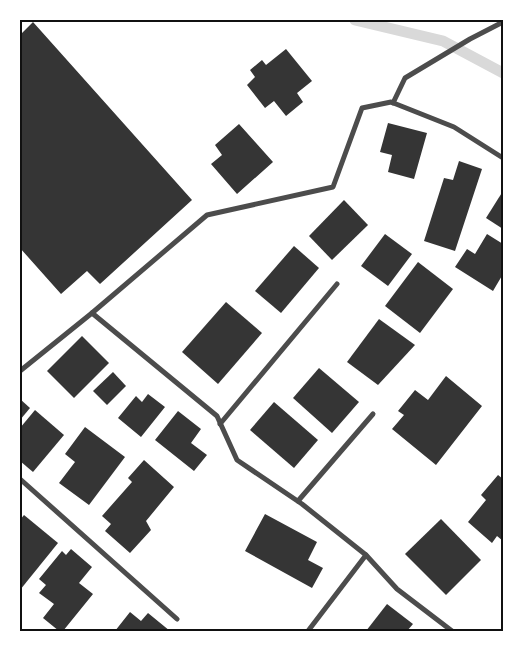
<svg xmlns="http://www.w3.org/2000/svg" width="523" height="651" viewBox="0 0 523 651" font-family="Barlow,sans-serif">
<rect width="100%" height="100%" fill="#fff"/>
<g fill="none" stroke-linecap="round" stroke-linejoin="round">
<polyline stroke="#d9d9d9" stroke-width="11" points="355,20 443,41 503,73"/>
</g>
<g fill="#353535">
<polygon points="33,22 192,200 100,284 87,271 61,294 20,248 20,35"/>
<polygon points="286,49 312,81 297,93 303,102 286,116 274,101 265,108 247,85 255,77 250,70 262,60 266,65"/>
<polygon points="388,123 427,133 414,179 388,172 392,155 380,152"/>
<polygon points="239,124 273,162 237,194 211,164 222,155 215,145"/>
<polygon points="459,161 482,169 455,251 424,241 444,178 453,180"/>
<polygon points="503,191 503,229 486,218"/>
<polygon points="344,200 368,225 332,260 309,236"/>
<polygon points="385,234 412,254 388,286 361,266"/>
<polygon points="487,234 503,244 503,274 493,291 455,267 467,249 475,254"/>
<polygon points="294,246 319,268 281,313 255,291"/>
<polygon points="418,262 453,289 420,333 385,306"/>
<polygon points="226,302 262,333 218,384 182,352"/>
<polygon points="379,319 415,345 378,385 347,362"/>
<polygon points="82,336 109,363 74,398 47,371"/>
<polygon points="319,368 359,402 332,433 293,398"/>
<polygon points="113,372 126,386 107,405 93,391"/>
<polygon points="446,376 482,406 436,465 392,429 404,415 398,411 415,390 428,400"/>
<polygon points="148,394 165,407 141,437 118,418 136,396 142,402"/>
<polygon points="20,399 30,408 20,420"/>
<polygon points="274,402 318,440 294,468 250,430"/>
<polygon points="35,410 64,435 33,472 20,461 20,428"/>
<polygon points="178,411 201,429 191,443 207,455 194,471 155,440"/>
<polygon points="85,427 125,457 89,505 59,483 75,462 65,454"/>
<polygon points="144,460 174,487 146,521 151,530 130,553 105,531 111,524 102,516 132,482 128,478"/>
<polygon points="498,475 503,479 503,541 497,536 492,543 468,522 486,500 481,495"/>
<polygon points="265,514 317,542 308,560 323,568 312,588 245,551"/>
<polygon points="24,515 58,543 20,590 20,520"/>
<polygon points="441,519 481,560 446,595 405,554"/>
<polygon points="71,549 92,567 79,583 93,594 63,631 59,631 43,618 54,604 39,593 46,585 39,579 62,551 66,555"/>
<polygon points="387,604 413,624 407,631 366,631"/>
<polygon points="130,612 141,621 148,613 170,631 115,631"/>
</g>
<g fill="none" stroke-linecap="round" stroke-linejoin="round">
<g stroke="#4c4c4c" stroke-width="5">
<polyline points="393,103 405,78 470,39 503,22"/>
<polyline points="92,313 217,416 237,460 302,504 366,555 397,589 452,631"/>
<polyline points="20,371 92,313 207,215 333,187 362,108 391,102 454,127 503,158"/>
<polyline points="220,424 337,284"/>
<polyline points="20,479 177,619"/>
<polyline points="298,501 373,414"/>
<polyline points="308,631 366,555"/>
</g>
</g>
<rect width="523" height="651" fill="none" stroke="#ffffff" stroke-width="42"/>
<rect x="21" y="21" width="481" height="609" fill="none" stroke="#111" stroke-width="2"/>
</svg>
